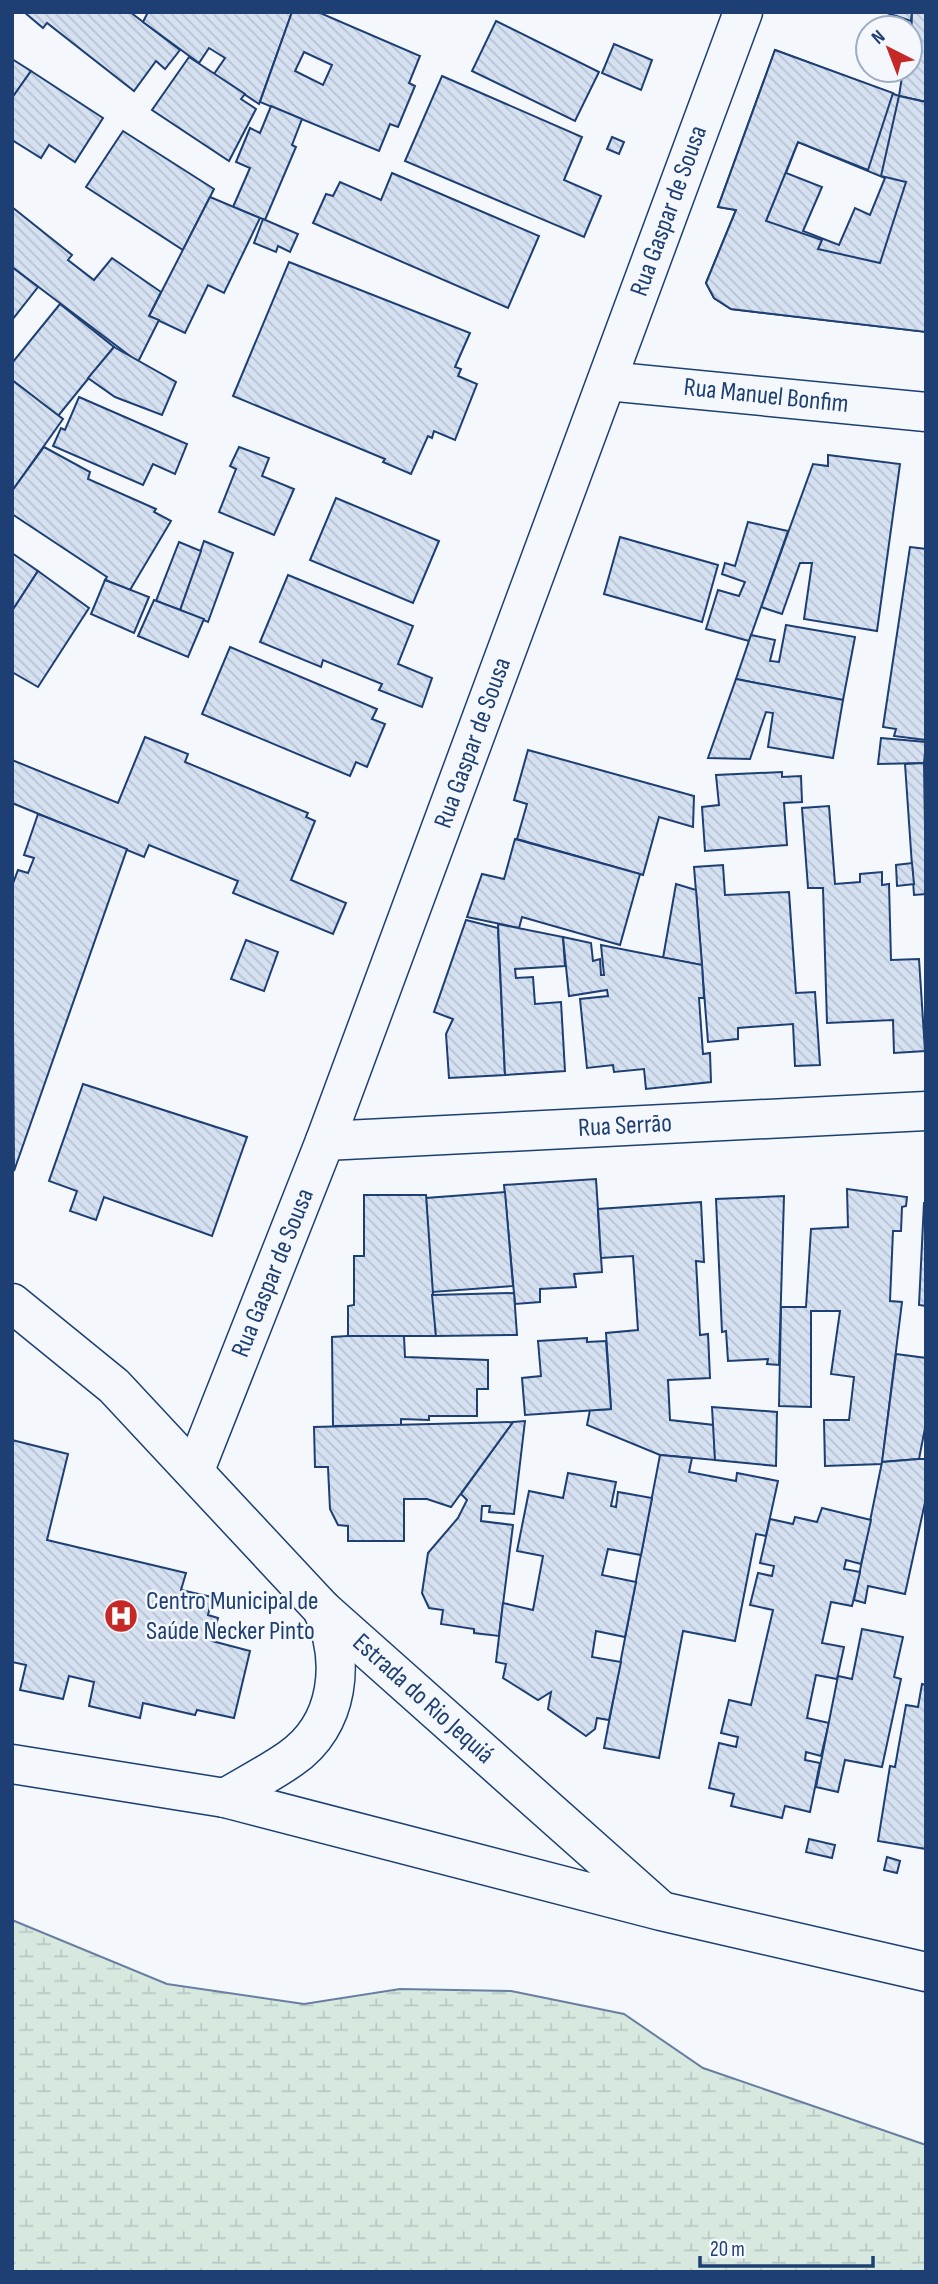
<svg xmlns="http://www.w3.org/2000/svg" width="938" height="2284" viewBox="0 0 938 2284" font-family="'Sofia Sans Condensed',sans-serif">
<defs>
<pattern id="wetland-marsh" width="20" height="14" patternUnits="userSpaceOnUse" patternTransform="scale(1.75)"><rect width="20" height="14" fill="#d7e8df"/><path d="M1 5h8M5 5V1M11 12h8M15 12V8" fill="none" stroke="#b8c8c3"/></pattern>
<pattern id="building-back-hatch" width="6" height="6" patternUnits="userSpaceOnUse" patternTransform="scale(1.75)"><rect width="6" height="6" fill="#d5e0f0"/><path d="M-1 5l2 2M0 0l6 6M5-1l2 2" fill="none" stroke="#b6c1d1"/></pattern>
</defs>
<rect width="100%" height="100%" fill="#f4f7fb"/>
<polygon fill="url(#wetland-marsh)" stroke="#687fa3" stroke-width="2" points="12,1920 167,1984 304,2004 400,1989 511,1991 624,2014 703,2068 926,2145 926,2272 12,2272"/>
<g fill="url(#building-back-hatch)" stroke="#1d3f73" stroke-width="2" fill-rule="evenodd">
<polygon points="24,12 130,12 180,50 165,69 156,61 134,91 47,23 43,28"/>
<polygon points="148,12 292,12 259,104 214,74 225,58 209,48 199,63 143,22"/>
<path d="M 292,12 L 318,12 L 420,56 L 409,83 L 415,86 L 398,127 L 390,124 L 379,151 L 260,102 ZM 304,52 L 332,65 L 323,85 L 295,71 Z"/>
<polygon points="884,12 912,12 911,21"/>
<polygon points="912,12 926,12 926,102 899,96 903,70 910,70"/>
<polygon points="496,21 599,72 575,121 472,71"/>
<polygon points="614,44 652,60 641,90 602,73"/>
<path d="M 775,50 L 899,96 L 926,102 L 926,332 L 731,309 L 714,298 L 706,283 L 736,210 L 718,207 ZM 798,142 L 885,178 L 870,215 L 855,208 L 839,245 L 803,231 L 822,187 L 786,173 Z"/>
<polygon points="775,50 893,93 868,170 798,142 766,221 822,240 818,249 880,263 906,182 881,176 899,96 926,102 926,332 731,309 714,298 706,283 736,210 718,207"/>
<polygon points="189,57 245,94 241,99 256,109 229,161 152,110"/>
<polygon points="12,59 31,71 12,98"/>
<polygon points="31,71 103,118 75,162 49,145 41,158 12,140 12,98"/>
<polygon points="442,76 582,137 564,180 601,196 584,237 405,161"/>
<polygon points="271,106 302,119 292,145 296,147 265,220 233,207 250,168 236,162 250,128 260,133"/>
<polygon points="123,131 214,189 183,250 86,187"/>
<polygon points="612,137 624,142 619,154 607,149"/>
<polygon points="392,173 539,236 508,308 313,223 326,194 333,196 340,182 381,200"/>
<polygon points="210,197 260,218 224,293 208,285 185,333 149,316"/>
<polygon points="12,207 72,255 68,260 94,280 112,258 161,292 149,316 159,320 138,362 12,267"/>
<polygon points="263,219 298,234 290,252 278,246 276,252 254,243"/>
<polygon points="289,262 470,333 455,367 461,369 458,376 477,384 455,440 434,431 432,438 428,436 411,474 383,462 385,459 233,396"/>
<polygon points="12,267 38,287 12,320"/>
<polygon points="60,304 114,347 58,416 12,380 12,363"/>
<polygon points="114,347 176,382 162,415 115,397 88,378"/>
<polygon points="12,380 63,419 12,491"/>
<polygon points="79,397 187,444 175,474 153,464 143,485 53,446 61,428 65,430"/>
<polygon points="44,447 90,472 88,479 156,509 154,512 171,521 130,590 105,580 107,577 12,514 12,491"/>
<polygon points="239,447 269,458 262,476 294,489 274,535 219,512 236,469 230,466"/>
<polygon points="828,455 900,464 877,631 804,619 812,563 800,563 782,614 761,607 813,464 828,466"/>
<polygon points="336,498 439,541 413,603 310,560"/>
<polygon points="748,522 788,531 749,641 706,629 718,590 739,596 745,582 722,574 725,563 735,566"/>
<polygon points="620,537 718,565 702,622 604,594"/>
<polygon points="204,541 233,553 208,622 180,610"/>
<polygon points="179,542 201,551 180,610 156,601"/>
<polygon points="910,547 926,549 926,740 894,736 896,729 883,727"/>
<polygon points="12,553 38,571 12,611"/>
<polygon points="38,571 89,608 38,687 12,672 12,611"/>
<polygon points="288,575 413,626 398,664 432,678 422,707 379,690 382,684 323,660 321,667 260,642"/>
<polygon points="105,580 149,597 134,633 91,614"/>
<polygon points="154,600 204,619 188,657 138,636"/>
<polygon points="786,625 855,637 843,700 736,679 751,635 775,640 770,661 779,662"/>
<polygon points="230,647 377,709 372,719 385,724 367,767 356,762 350,776 202,714"/>
<polygon points="736,679 843,700 833,758 768,747 773,713 766,712 750,759 708,758"/>
<polygon points="145,737 188,754 185,762 308,813 306,817 315,821 291,880 346,903 333,934 233,893 238,881 149,845 144,857 12,803 12,760 118,803"/>
<polygon points="881,738 926,742 924,763 878,764"/>
<polygon points="528,750 694,796 693,827 659,817 643,875 517,839 527,804 514,800"/>
<polygon points="924,763 926,894 914,895 905,764"/>
<polygon points="782,772 782,777 801,776 802,802 784,803 787,845 705,851 702,807 719,805 716,775"/>
<polygon points="829,806 835,884 860,882 860,874 882,872 882,885 889,884 891,960 919,959 925,1051 894,1053 893,1020 827,1023 823,888 808,888 802,808"/>
<polygon points="38,814 127,849 14,1171 12,886 18,870 28,873 34,858 24,855"/>
<polygon points="515,839 640,874 620,945 522,917 519,928 467,917 482,874 504,879"/>
<polygon points="912,863 914,884 897,886 896,865"/>
<polygon points="723,865 725,895 789,892 796,993 815,992 820,1065 795,1066 793,1024 738,1028 738,1039 708,1042 694,867"/>
<polygon points="676,884 696,890 702,965 663,958"/>
<polygon points="466,920 498,928 505,1075 449,1078 446,1034 453,1019 434,1012"/>
<polygon points="498,924 563,937 565,966 515,969 516,978 533,977 535,1004 561,1002 565,1071 505,1075"/>
<polygon points="563,937 591,943 593,961 600,959 601,975 604,975 601,945 702,965 704,998 699,998 703,1054 710,1053 711,1082 646,1089 644,1069 614,1072 613,1065 587,1068 580,999 608,996 607,990 569,996"/>
<polygon points="246,940 278,952 264,991 231,979"/>
<polygon points="83,1084 247,1137 212,1236 104,1197 96,1220 70,1211 77,1191 49,1181"/>
<polygon points="596,1179 602,1272 574,1274 576,1287 540,1289 540,1302 515,1304 504,1185"/>
<polygon points="847,1189 907,1197 906,1206 902,1207 901,1231 893,1231 890,1301 902,1302 882,1464 825,1466 824,1420 849,1420 854,1377 831,1374 840,1311 811,1311 811,1407 779,1406 781,1307 806,1307 811,1229 848,1227"/>
<polygon points="505,1192 513,1286 432,1292 426,1198"/>
<polygon points="364,1195 426,1195 436,1336 348,1336 348,1306 354,1305 354,1256 364,1256"/>
<polygon points="784,1196 779,1365 767,1364 768,1359 728,1361 726,1331 722,1332 716,1199"/>
<polygon points="701,1202 704,1262 696,1261 700,1335 708,1334 710,1378 668,1380 670,1420 714,1425 715,1460 660,1455 587,1425 590,1410 611,1409 606,1333 638,1330 633,1256 601,1258 598,1209"/>
<polygon points="924,1203 926,1203 926,1306 919,1305"/>
<polygon points="514,1293 517,1335 436,1336 432,1295"/>
<polygon points="348,1336 404,1336 405,1357 488,1360 488,1389 477,1389 477,1416 429,1416 429,1420 401,1419 401,1425 333,1426 332,1337"/>
<polygon points="587,1338 587,1342 606,1341 611,1409 525,1415 522,1378 541,1376 538,1341"/>
<polygon points="896,1354 926,1358 926,1423 919,1459 882,1462"/>
<polygon points="712,1407 777,1412 776,1466 715,1460"/>
<polygon points="525,1421 514,1514 489,1512 490,1506 482,1506 481,1521 513,1525 499,1636 474,1633 474,1629 441,1624 443,1610 429,1608 422,1593 428,1553 458,1518 467,1500 461,1494 513,1422"/>
<polygon points="513,1422 451,1507 427,1499 404,1499 404,1541 348,1541 348,1526 338,1525 330,1509 328,1467 315,1467 314,1427"/>
<polygon points="12,1440 68,1454 47,1540 186,1573 181,1590 212,1597 208,1615 218,1618 212,1641 250,1651 234,1718 197,1710 195,1715 143,1703 140,1718 89,1706 94,1682 69,1676 63,1699 20,1690 26,1665 12,1662"/>
<polygon points="660,1455 692,1458 689,1472 736,1481 737,1473 778,1481 766,1536 756,1534 735,1641 683,1631 659,1758 604,1748"/>
<polygon points="919,1459 926,1459 926,1498 905,1594 868,1586 865,1603 854,1600 882,1462"/>
<polygon points="568,1473 616,1482 611,1506 616,1507 618,1492 652,1498 641,1555 608,1549 602,1575 636,1582 625,1637 596,1631 592,1657 621,1662 609,1720 597,1718 595,1729 586,1736 548,1709 551,1692 538,1700 503,1678 506,1664 496,1662 503,1603 533,1610 543,1556 517,1551 529,1491 563,1498"/>
<polygon points="822,1508 871,1520 861,1564 846,1560 844,1569 860,1572 852,1606 831,1602 822,1643 844,1647 837,1679 816,1675 807,1718 829,1723 821,1756 806,1752 805,1760 820,1763 810,1812 785,1806 782,1818 731,1806 734,1794 709,1788 719,1743 736,1747 738,1737 721,1733 729,1700 751,1705 773,1610 750,1605 758,1573 772,1576 774,1566 760,1563 770,1519 793,1524 795,1517 817,1522"/>
<polygon points="862,1629 903,1637 894,1677 901,1679 882,1767 845,1760 838,1792 816,1787 838,1676 852,1679"/>
<polygon points="922,1684 926,1685 926,1849 878,1841 890,1766 895,1767 906,1705 918,1707"/>
<polygon points="809,1839 835,1845 832,1858 806,1852"/>
<polygon points="887,1857 900,1861 897,1873 884,1870"/>
</g>
<g fill="none" stroke-linecap="round" stroke-linejoin="round">
<g stroke="#1d3f73" stroke-width="41">
<g id="minor">
<polyline points="607,381 926,412"/>
<polyline points="325,1141 926,1111"/>
<polyline points="195,1470 325,1141 743,12"/>
</g>
</g>
<g stroke="#1d3f73" stroke-width="41">
<g id="major">
<polyline points="12,1303 114,1386 322,1609 657,1907"/>
<polyline points="12,1764 225,1798 661,1911 926,1972"/>
<path d="M 225,1798 C 247,1785 270,1773 290,1759 C 340,1725 346,1660 322,1609"/>
</g>
</g>
<use href="#minor" stroke="#f4f7fb" stroke-width="38"/>
<use href="#major" stroke="#f4f7fb" stroke-width="38"/>
</g>
<defs>
<g id="hospital-disc" transform="scale(1.75)"><circle r="9.5" fill="#c62828" stroke="#f4f7fb"/><path d="M-5-5h3v3.5h4V-5h3V5h-3V1.5h-4V5h-3Z" fill="#fff"/></g>
</defs>
<g fill-rule="evenodd">
<use href="#hospital-disc" x="121" y="1616"/>
</g>
<g text-anchor="middle" dominant-baseline="central" stroke-width="5" stroke-linejoin="round" paint-order="stroke">
<g font-size="26" fill="#1d3f73" stroke="#f4f7fb">
<text transform="translate(669 211) rotate(-70)">Rua Gaspar de Sousa</text>
<text transform="translate(766 396) rotate(6)">Rua Manuel Bonfim</text>
<text transform="translate(473 743) rotate(-70)">Rua Gaspar de Sousa</text>
<text transform="translate(625 1126) rotate(-3)">Rua Serrão</text>
<text transform="translate(273 1273) rotate(-68)">Rua Gaspar de Sousa</text>
<text transform="translate(423 1699) rotate(42)">Estrada do Rio Jequiá</text>
</g>
<g font-size="26" fill="#1d3f73" stroke="#f4f7fb" text-anchor="start">
<text x="146" y="1601">Centro Municipal de<tspan x="146" dy="30">Saúde Necker Pinto</tspan></text>
</g>
</g>
<rect width="938" height="2284" fill="none" stroke="#1d3f73" stroke-width="28"/>
<g transform="translate(889 49) rotate(318)"><circle r="33" fill="#f4f7fb" stroke="#9eadc5" stroke-width="2"/>
<path d="M0-5L12 26L0 18L-12 26Z" fill="#c62828"/>
<text y="-10" font-size="19" font-weight="bold" text-anchor="middle" fill="#1d3f73">N</text>
</g>
<path d="M700 2256v10h173v-10" fill="none" stroke="#1d3f73" stroke-width="3.5"/>
<text x="710" y="2256" font-size="21" fill="#1d3f73" stroke="#f4f7fb" stroke-width="5" paint-order="stroke">20 m</text>
</svg>
